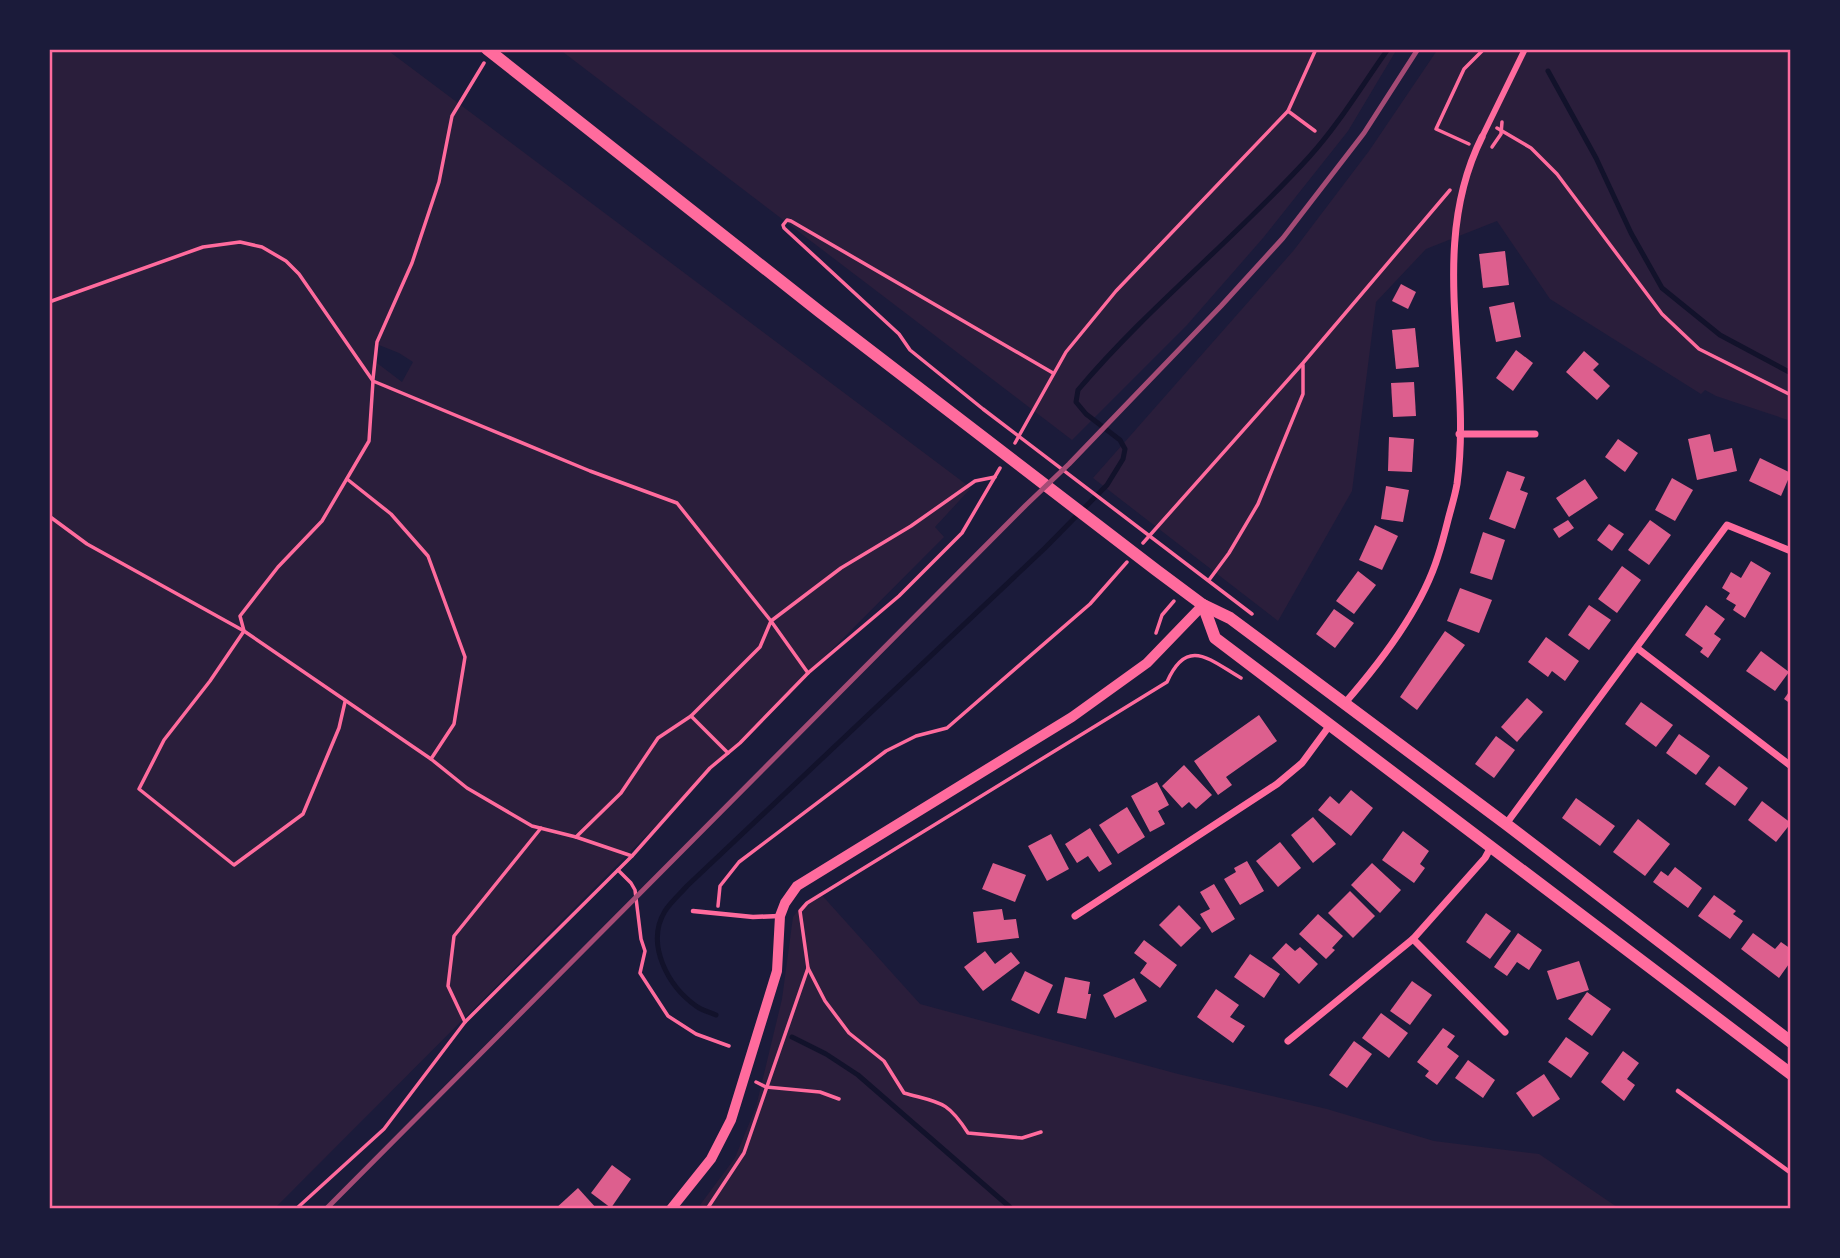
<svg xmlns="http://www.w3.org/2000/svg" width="1840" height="1258" viewBox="0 0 1840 1258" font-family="Figtree,sans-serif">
<rect width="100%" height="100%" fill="#1b1b3a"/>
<g fill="#2a1e3b" fill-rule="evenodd">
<path d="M 49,49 L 386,49 L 971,488 L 935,527 L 944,537 L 274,1209 L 49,1209 ZM 379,345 L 399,353 L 413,362 L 402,382 L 373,360 Z"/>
<polygon points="559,49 1397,49 1348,131 1263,238 1187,325 1072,440"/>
<polygon points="1438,49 1791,49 1791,421 1716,396 1705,390 1701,394 1550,299 1497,221 1426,249 1376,302 1352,491 1278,621 1093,478 1294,250 1369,151"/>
<polygon points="819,892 920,1004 1178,1074 1327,1109 1434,1141 1539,1154 1620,1209 711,1209 700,1205 735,1158 756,1107 782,999 793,917 802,905"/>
</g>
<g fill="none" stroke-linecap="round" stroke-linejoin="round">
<g stroke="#12122b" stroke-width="5">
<polyline points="1548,71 1596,158 1631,233 1662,288 1720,335 1791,373"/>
<path d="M 716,1015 C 709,1012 701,1010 696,1006 C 668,986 645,944 665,911 C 671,902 680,894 687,886 L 1045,548 L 1107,485 L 1123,459 L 1125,449 L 1120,440 L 1086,414 L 1076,402 L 1078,390 C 1149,306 1236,238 1310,156 C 1339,124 1363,84 1388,49"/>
<polyline points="792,1037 826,1054 858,1075 1012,1209"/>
</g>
</g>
<g fill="#dd5f8e">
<polygon points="1505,251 1509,285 1483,288 1479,254"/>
<polygon points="1401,284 1416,292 1408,309 1392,301"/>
<polygon points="1514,302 1521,337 1496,342 1489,307"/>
<polygon points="1415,328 1419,367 1396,369 1392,330"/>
<polygon points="1516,350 1533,363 1513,391 1496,378"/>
<polygon points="1584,351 1599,364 1593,370 1610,386 1597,400 1566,372"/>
<polygon points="1414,382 1416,416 1393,417 1391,383"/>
<polygon points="1710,434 1714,452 1732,448 1737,471 1697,480 1688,439"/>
<polygon points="1389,437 1414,439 1412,472 1388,471"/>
<polygon points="1618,439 1638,453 1625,472 1605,457"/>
<polygon points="1760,458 1791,473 1781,496 1749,481"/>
<polygon points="1507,471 1525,477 1520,490 1528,493 1515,529 1489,519"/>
<polygon points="1672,478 1693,490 1675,521 1655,510"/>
<polygon points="1585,479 1598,498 1569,517 1556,498"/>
<polygon points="1386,486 1409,490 1403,522 1381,519"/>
<polygon points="1568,520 1574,528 1559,538 1553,529"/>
<polygon points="1650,520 1671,535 1649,565 1628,550"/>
<polygon points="1609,524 1624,534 1612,551 1597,540"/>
<polygon points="1375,525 1398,536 1382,570 1359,560"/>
<polygon points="1483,532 1505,540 1492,580 1470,573"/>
<polygon points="1751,561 1771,573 1745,618 1733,610 1736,605 1726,599 1730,593 1722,588 1731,572 1741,578"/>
<polygon points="1622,566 1641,580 1617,613 1598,599"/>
<polygon points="1358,571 1376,585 1354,614 1336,601"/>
<polygon points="1460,588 1492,600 1479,633 1447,621"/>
<polygon points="1589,605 1611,620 1589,650 1568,635"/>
<polygon points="1706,605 1725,619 1714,634 1721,639 1708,658 1700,652 1703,648 1685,635"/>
<polygon points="1334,609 1354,623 1335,648 1316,634"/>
<polygon points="1445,631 1465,645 1417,710 1400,697"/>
<polygon points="1546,637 1579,661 1565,681 1552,671 1548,677 1528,662"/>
<polygon points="1761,651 1789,672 1775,691 1746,671"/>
<polygon points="1791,689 1791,704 1784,699"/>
<polygon points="1527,698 1543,712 1517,742 1501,727"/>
<polygon points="1641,702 1673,725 1656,747 1625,724"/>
<polygon points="1259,715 1277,741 1226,777 1232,785 1218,795 1194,761"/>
<polygon points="1679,734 1710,756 1696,775 1666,753"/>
<polygon points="1496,736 1515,750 1494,778 1475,764"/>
<polygon points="1184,765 1212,795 1196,809 1189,802 1182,808 1162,786"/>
<polygon points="1719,766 1748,788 1735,806 1705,784"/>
<polygon points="1157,782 1169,805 1158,811 1165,824 1150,832 1131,796"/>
<polygon points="1351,790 1373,808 1351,836 1318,810 1330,796 1339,804"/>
<polygon points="1576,798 1615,826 1600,846 1562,818"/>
<polygon points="1762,801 1791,823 1776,842 1748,820"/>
<polygon points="1127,807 1145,837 1118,854 1099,825"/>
<polygon points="1313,817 1336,844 1313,863 1291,835"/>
<polygon points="1638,819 1670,844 1645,876 1613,852"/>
<polygon points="1090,828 1112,864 1099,872 1088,856 1077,863 1065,844"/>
<polygon points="1403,831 1429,851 1420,864 1425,868 1414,883 1382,860"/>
<polygon points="1051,834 1069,869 1047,881 1028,846"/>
<polygon points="1280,842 1301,868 1278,887 1256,861"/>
<polygon points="1247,861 1264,891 1240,905 1224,879 1236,872 1234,868"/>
<polygon points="993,863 1026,875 1015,902 982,889"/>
<polygon points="1372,863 1401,890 1380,913 1351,885"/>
<polygon points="1675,867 1702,888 1688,908 1653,882 1661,871 1668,876"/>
<polygon points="1214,884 1235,919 1212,933 1200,914 1210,909 1200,892"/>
<polygon points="1350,891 1375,916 1353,938 1328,913"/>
<polygon points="1714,895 1736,911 1733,914 1743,921 1730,939 1698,916"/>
<polygon points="1179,905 1201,928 1181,947 1159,925"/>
<polygon points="1002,909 1004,920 1016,919 1019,938 977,943 973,912"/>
<polygon points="1486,913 1511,931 1490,959 1466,942"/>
<polygon points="1318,914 1343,936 1332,948 1335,950 1326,959 1299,934"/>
<polygon points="1518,933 1542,950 1529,970 1517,962 1507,976 1494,967"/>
<polygon points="1753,933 1775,949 1781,942 1791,949 1791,961 1779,978 1741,949"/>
<polygon points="1144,940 1177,965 1160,988 1140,973 1147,963 1134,953"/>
<polygon points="1286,943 1295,951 1300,947 1318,964 1299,984 1272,958"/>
<polygon points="985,951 995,964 1011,952 1020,963 983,991 964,967"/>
<polygon points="1250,954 1280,974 1264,998 1234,977"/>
<polygon points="1579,961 1589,990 1557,1000 1547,971"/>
<polygon points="1025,971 1053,985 1039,1014 1011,1000"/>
<polygon points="1065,977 1090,982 1088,994 1091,994 1086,1019 1057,1013"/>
<polygon points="1134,978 1147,1001 1115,1018 1103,995"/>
<polygon points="1412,981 1432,995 1410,1025 1390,1011"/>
<polygon points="1216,989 1239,1005 1230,1017 1245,1026 1233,1043 1197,1017"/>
<polygon points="1587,992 1611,1009 1592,1036 1568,1019"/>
<polygon points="1381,1013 1408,1033 1389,1058 1362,1038"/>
<polygon points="1443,1028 1455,1036 1447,1047 1459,1056 1437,1085 1425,1076 1429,1071 1417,1062"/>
<polygon points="1566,1037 1589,1053 1571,1078 1548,1062"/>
<polygon points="1354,1041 1372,1054 1347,1088 1329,1075"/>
<polygon points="1623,1051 1639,1063 1627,1079 1635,1085 1624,1101 1601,1082"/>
<polygon points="1468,1060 1495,1080 1483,1098 1455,1078"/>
<polygon points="1544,1074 1560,1099 1533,1117 1516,1093"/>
<polygon points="612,1165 631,1179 611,1208 591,1193"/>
<polygon points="578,1188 597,1209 555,1209"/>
</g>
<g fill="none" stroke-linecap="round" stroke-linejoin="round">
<g stroke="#ff6b9d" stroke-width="3.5">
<polyline points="1288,111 1315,131"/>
<polyline points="1497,128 1531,148 1557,174 1662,314 1699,349 1791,395"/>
<polyline points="1469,144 1436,129 1464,69 1484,49"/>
<polyline points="1492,147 1501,134 1502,122"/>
<polyline points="49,302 203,247 240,242 262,247 286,261 299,274 373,381"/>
<polyline points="1053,373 791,221 787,220 783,225 784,228 899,334 910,350 983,409 1252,614"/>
<polyline points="373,379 377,342 412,263 439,182 452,116 484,63"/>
<polyline points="1015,443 1066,352 1116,291 1288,111 1316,49"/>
<polyline points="347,479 391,514 428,556 465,657 454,724 431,759"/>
<polyline points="49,516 87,544 244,631 431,759 467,788 532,826 576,837 621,793 658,738 691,716 760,647 771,621 808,673"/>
<polyline points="1143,543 1303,363 1450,190"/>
<polyline points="1209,580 1229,553 1258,504 1303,394 1303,365"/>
<polyline points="1156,633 1162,615 1174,601"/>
<polyline points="345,702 339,728 303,814 234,865 139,789 164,740 210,681 244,631 240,616 278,567 322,521 369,441 373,381 590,471 677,503 771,621 841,568 911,526 975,481 995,477"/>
<polyline points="691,716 728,753"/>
<polyline points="576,837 632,856"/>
<polyline points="618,870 631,883 635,890 641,939 645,951 640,973 668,1016 696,1034 729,1046"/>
<polyline points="718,906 720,886 739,862 886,751 916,736 947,728 1090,604 1127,562"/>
<path d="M 808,968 L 825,1001 L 849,1033 L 884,1061 L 904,1093 C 940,1103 947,1100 968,1133 L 1022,1138 L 1041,1132"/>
<polyline points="465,1022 448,986 454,936 541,828"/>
<polyline points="756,1082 766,1087 820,1092 839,1099"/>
<polyline points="296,1209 384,1129 465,1022 632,856 710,768 740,743 808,673 899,596 962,533 1000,468"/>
<path d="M 707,1209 L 744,1153 L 808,968 L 800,911 L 807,903 L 1167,682 C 1187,636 1210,660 1241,678"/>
</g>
<g stroke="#ff6b9d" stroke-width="4.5">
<polyline points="693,911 753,917 779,916"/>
<polyline points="1678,1091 1791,1173"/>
</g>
<polyline stroke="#ff6b9d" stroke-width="6" points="1482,137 1525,49"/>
<g stroke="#ff6b9d" stroke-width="7">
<polyline points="1459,434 1535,434"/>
<polyline points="1637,648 1791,766"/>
<path d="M 1344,704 C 1380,663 1422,608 1438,556 C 1442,544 1445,532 1448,520 C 1451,508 1455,496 1457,484 C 1473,368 1426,249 1482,137"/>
<polyline points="1506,824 1727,525 1791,551"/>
<polyline points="1075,916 1277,784 1302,763 1330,725"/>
<polyline points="1413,939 1505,1032"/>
<polyline points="1288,1041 1413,939 1485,858 1491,847"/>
</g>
<polyline stroke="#ff6b9d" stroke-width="10" points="671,1209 711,1159 731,1120 777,971 780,916 785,903 797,886 1072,717 1147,663 1203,605"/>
<g stroke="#ff6b9d" stroke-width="12">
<polyline points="487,49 820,312 1156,570 1203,605 1230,618 1506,824 1791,1042"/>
<polyline points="1203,605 1215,638 1791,1074"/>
</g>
<polyline stroke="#a44b75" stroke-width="5" points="326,1209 1026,505 1069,464 1221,306 1283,238 1364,133 1418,49"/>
</g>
<rect width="1840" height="1258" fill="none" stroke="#1b1b3a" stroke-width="102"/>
<rect x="51" y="51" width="1738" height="1156" fill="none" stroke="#ff6b9d" stroke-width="2.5"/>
</svg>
